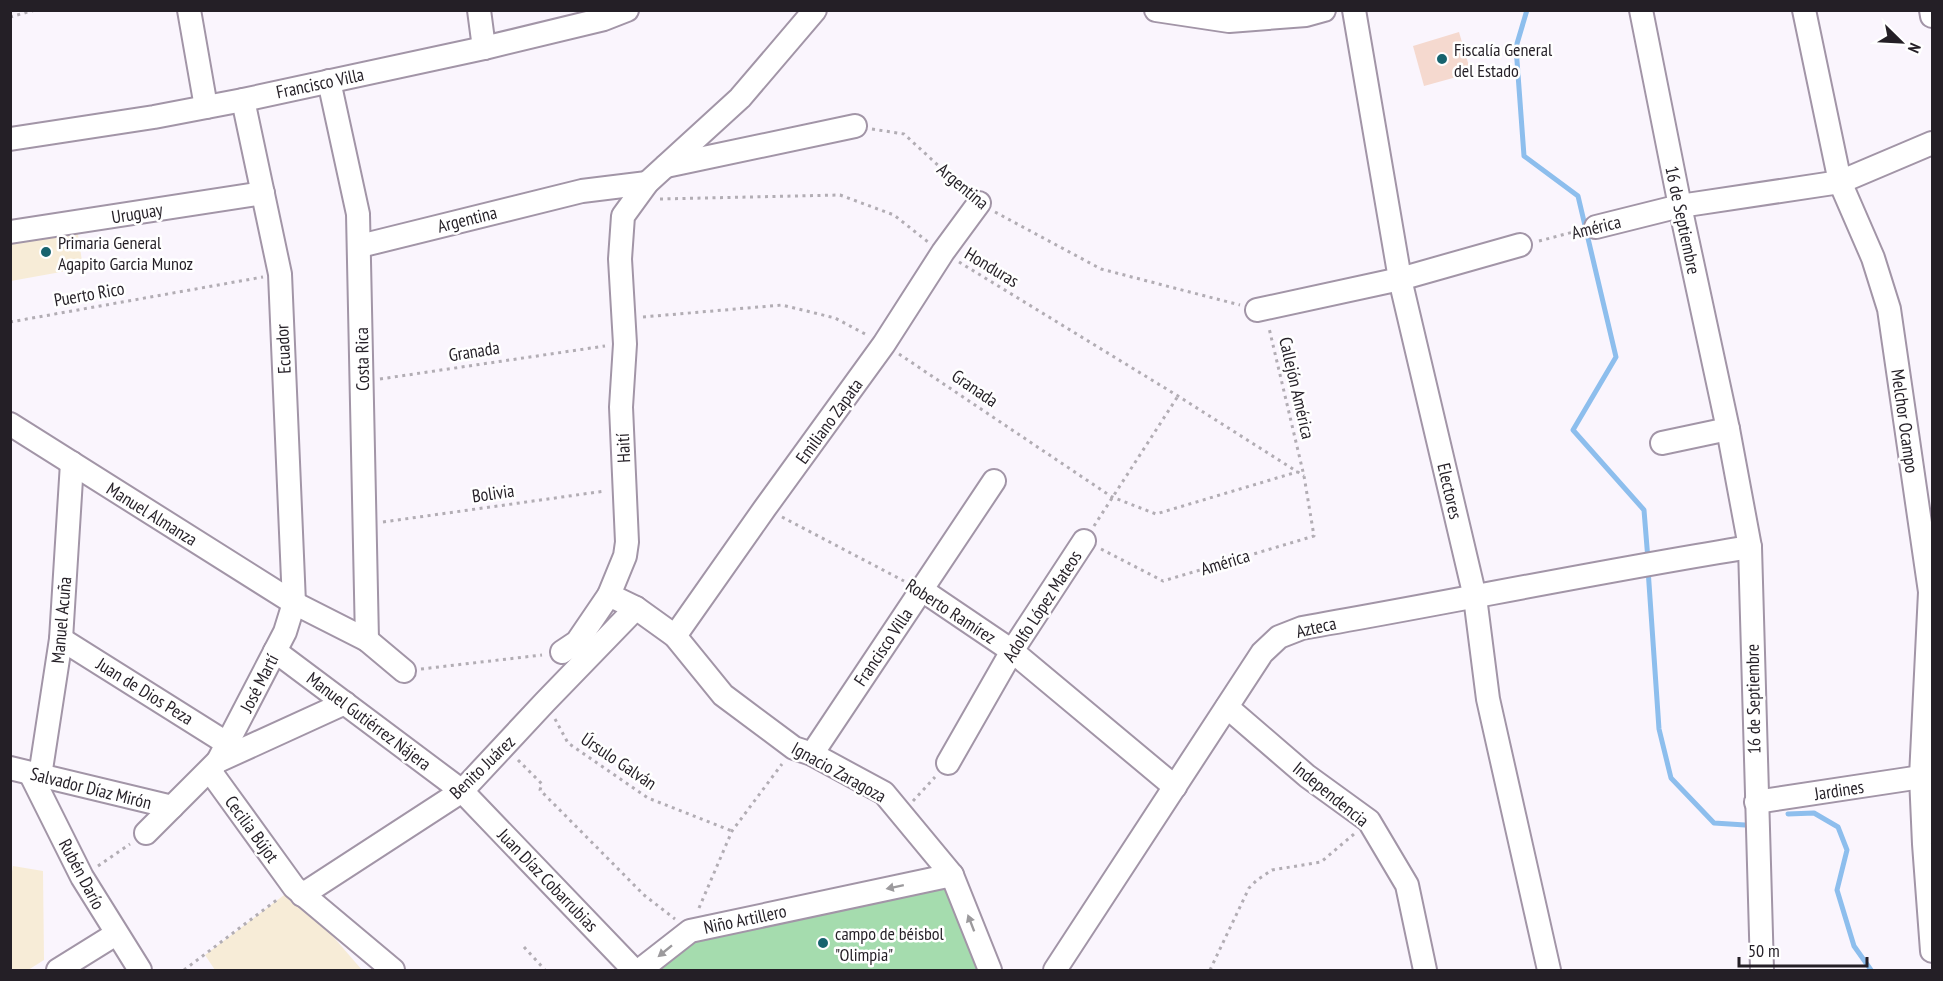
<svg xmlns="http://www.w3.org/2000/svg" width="1943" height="981" viewBox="0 0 1943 981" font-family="'PT Sans Narrow',sans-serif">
<rect width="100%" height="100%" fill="#faf5fd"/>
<g fill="#f7ecd7">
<polygon points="77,228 83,268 11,281 11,239"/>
<polygon points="13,866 43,871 44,960 28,970 11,970 10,883"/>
<polygon points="292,889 362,970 215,970 205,955"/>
</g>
<polygon fill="#a5dcae" points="944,883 982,970 649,970 704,915"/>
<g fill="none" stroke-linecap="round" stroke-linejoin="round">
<g stroke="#8dbeed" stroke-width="5">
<polyline points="1527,10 1516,47 1524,156 1578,196 1616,357 1573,430 1644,510 1648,560"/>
<polyline points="1648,569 1659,729 1671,778 1714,823 1745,825"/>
<polyline points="1788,814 1814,813 1838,827 1847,850 1837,890 1854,946 1871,970"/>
</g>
</g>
<polygon fill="#f5d9cf" points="1459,32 1471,73 1424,86 1413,46"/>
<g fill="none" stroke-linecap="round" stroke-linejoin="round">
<g stroke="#a295a7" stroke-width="26">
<g id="minor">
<polyline points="189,10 206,107"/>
<polyline points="479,10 484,48"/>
<polyline points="1156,10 1229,21 1306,15 1324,10"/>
<polyline points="1354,10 1400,279 1475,597 1488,699 1549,970"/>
<polyline points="1641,10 1680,206 1728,429 1750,547 1762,970"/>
<polyline points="1804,10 1840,182 1873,258 1889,309 1930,592 1921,777 1924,844 1932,951"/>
<polyline points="1931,10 1932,16"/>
<polyline points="329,81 358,214 367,640"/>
<polyline points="10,139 154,117 243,100 484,48 604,19 627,10"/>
<polyline points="666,166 855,126"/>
<polyline points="1596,227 1680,206 1840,182 1932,143"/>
<polyline points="10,232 263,193"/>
<polyline points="360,246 582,191 647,183"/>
<polyline points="1257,310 1400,279 1520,245"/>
<polyline points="10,424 294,603 367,640 404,671"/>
<polyline points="1662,443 1728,429"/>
<polyline points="922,590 1012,651 1175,787"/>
<polyline points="609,595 636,608 675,636 723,695 794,748 812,754 884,793 952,875 990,970"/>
<polyline points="675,636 765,508 884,344 943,252 979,203"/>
<polyline points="61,639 228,744"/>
<polyline points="275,651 462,791 629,965 630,970"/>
<polyline points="562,652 577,642 609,595 625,556 627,542 621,407 625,344 620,259 623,216 647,183 740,98 815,10"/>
<polyline points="1227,707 1307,776 1369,821 1407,885 1425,970"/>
<polyline points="812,754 994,481"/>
<polyline points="218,761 285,632 294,603 280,274 243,100"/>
<polyline points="948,763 1012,651 1084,541"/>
<polyline points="10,768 172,807"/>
<polyline points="210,771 294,887 393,970"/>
<polyline points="30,773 82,877 140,970"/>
<polyline points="40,776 61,639 72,463"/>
<polyline points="1756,802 1921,777"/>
<polyline points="146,833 218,761 345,703"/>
<polyline points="302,895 462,791 545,702 636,608"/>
<polyline points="58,970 116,934"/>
<polyline points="640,970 690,931 952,875"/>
<path d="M 1055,970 L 1262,653 L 1279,637 L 1302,628 C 1452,602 1600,571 1750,547"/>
</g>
</g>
<g stroke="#b2adb4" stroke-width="3" stroke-dasharray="3 4.5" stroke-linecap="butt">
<polyline points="10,17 35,10"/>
<polyline points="872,129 904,134 966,191"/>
<polyline points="660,199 840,195 894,215 928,242"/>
<polyline points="995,212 1101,269 1240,305"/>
<polyline points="1539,241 1577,231"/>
<polyline points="959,262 1178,396 1304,476"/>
<polyline points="643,317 782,305 835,318 867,335"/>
<polyline points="10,322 263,277"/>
<polyline points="899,354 1112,497 1156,514 1297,472"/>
<polyline points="380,379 605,346"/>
<polyline points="782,517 904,581"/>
<polyline points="383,522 605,491"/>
<polyline points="1094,526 1178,396"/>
<polyline points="1101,549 1163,581 1314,536 1304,476 1269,328"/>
<polyline points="421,669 542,655"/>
<polyline points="555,719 568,743 648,798 732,831"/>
<polyline points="518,760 542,784 540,790 644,895 675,919"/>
<polyline points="913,801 935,777"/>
<polyline points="98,866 130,844"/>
<polyline points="699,908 732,831 782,764"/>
<polyline points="524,947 545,970"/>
<polyline points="184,970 278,899"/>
<polyline points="1210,970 1249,888 1257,880 1272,870 1321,862 1354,834"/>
</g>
<use href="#minor" stroke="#fff" stroke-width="22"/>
</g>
<defs><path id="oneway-solid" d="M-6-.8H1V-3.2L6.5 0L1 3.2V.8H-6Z" transform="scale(1.5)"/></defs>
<g fill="#9c9a9d">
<use href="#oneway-solid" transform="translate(895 887) rotate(168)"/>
<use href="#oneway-solid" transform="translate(971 923) rotate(-111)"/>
<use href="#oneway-solid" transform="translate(665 951) rotate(141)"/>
</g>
<g fill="#17636e" stroke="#fff" stroke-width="2">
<circle cx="1442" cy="59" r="6"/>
<circle cx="46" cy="252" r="6"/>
<circle cx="823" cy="943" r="6"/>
</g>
<g text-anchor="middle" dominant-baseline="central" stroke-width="5" stroke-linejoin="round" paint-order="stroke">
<g font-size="18" fill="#241f26" stroke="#fff" text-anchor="start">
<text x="1454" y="49">Fiscalía General<tspan x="1454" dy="21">del Estado</tspan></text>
<text x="58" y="242">Primaria General<tspan x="58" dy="21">Agapito Garcia Munoz</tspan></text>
<text x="835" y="933">campo de béisbol<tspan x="835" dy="21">"Olimpia"</tspan></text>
</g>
<g font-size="18" fill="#241f26" stroke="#fff">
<text transform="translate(320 83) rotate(-12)">Francisco Villa</text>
<text transform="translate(963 186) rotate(40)">Argentina</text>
<text transform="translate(137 213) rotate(-9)">Uruguay</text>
<text transform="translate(467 219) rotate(-14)">Argentina</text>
<text transform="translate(1683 220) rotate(78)">16 de Septiembre</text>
<text transform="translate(1596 227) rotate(-14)">América</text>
<text transform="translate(992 267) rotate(31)">Honduras</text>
<text transform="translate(89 294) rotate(-10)">Puerto Rico</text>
<text transform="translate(283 349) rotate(-93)">Ecuador</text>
<text transform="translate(474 351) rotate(-9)">Granada</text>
<text transform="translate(362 359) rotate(-91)">Costa Rica</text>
<text transform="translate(975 388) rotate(34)">Granada</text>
<text transform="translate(1297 388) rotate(77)">Callejón América</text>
<text transform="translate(829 421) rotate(-54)">Emiliano Zapata</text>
<text transform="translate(1905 421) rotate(82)">Melchor Ocampo</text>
<text transform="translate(623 448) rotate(-93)">Haití</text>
<text transform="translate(1450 491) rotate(77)">Electores</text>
<text transform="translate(493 493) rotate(-8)">Bolivia</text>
<text transform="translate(152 514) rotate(32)">Manuel Almanza</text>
<text transform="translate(1225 562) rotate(-17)">América</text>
<text transform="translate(1042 606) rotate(-57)">Adolfo López Mateos</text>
<text transform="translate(951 611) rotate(33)">Roberto Ramírez</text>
<text transform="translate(61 620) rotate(-85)">Manuel Acuña</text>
<text transform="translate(1316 627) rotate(-13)">Azteca</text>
<text transform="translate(883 647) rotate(-56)">Francisco Villa</text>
<text transform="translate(259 683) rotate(-63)">José Martí</text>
<text transform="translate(145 691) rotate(32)">Juan de Dios Peza</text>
<text transform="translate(1753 699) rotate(-91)">16 de Septiembre</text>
<text transform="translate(369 721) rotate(37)">Manuel Gutiérrez Nájera</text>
<text transform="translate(619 761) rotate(34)">Úrsulo Galván</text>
<text transform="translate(482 767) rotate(-44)">Benito Juárez</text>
<text transform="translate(839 772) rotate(29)">Ignacio Zaragoza</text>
<text transform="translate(91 788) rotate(14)">Salvador Díaz Mirón</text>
<text transform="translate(1839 790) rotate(-9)">Jardines</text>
<text transform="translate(1331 794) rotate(39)">Independencia</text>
<text transform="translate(252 829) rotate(54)">Cecilia Bújot</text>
<text transform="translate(82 874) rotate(62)">Rubén Darío</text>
<text transform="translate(548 880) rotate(46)">Juan Díaz Cobarrubias</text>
<text transform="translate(745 919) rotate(-12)">Niño Artillero</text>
</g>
</g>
<rect width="1943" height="981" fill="none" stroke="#241f26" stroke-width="24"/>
<g transform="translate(1901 42) rotate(114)" stroke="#ffffff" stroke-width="4.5" paint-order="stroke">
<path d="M0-4.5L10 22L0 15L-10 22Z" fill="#241f26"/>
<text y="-9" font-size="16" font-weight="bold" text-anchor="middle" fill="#241f26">N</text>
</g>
<path d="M1739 957v9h128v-9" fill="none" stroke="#241f26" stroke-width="3"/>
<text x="1748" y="957" font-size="18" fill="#241f26" stroke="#ffffff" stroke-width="4.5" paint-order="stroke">50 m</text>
</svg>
